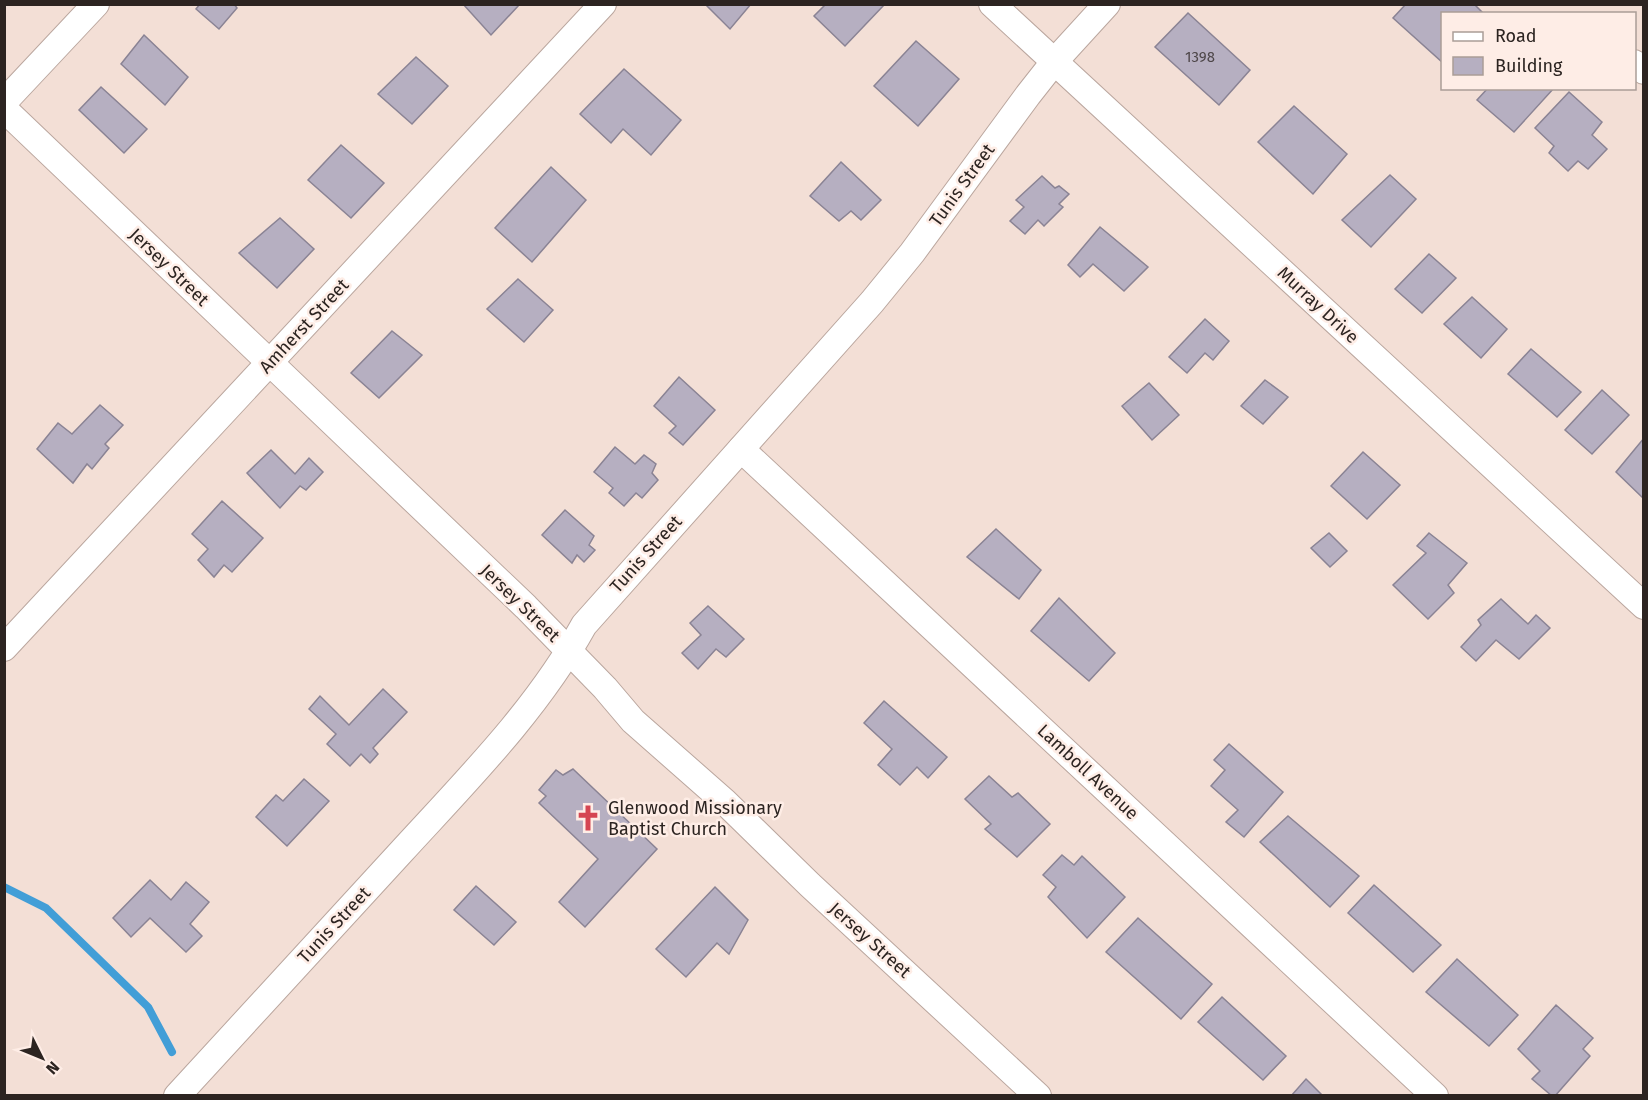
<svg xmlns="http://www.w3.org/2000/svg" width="1648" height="1100" viewBox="0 0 1648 1100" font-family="'Fira Sans',sans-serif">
<rect width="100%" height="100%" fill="#f3dfd6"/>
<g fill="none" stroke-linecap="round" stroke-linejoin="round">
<polyline stroke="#429ed7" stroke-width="8" points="4,887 46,908 148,1007 172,1052"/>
</g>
<g fill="#b6afc1" stroke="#8a8394" stroke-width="1.5">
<polygon points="200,4 234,4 237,8 219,29 196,9"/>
<polygon points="463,4 520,4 491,35"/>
<polygon points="705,4 751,4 730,29"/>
<polygon points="826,4 883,4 884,5 845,46 814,16"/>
<polygon points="1406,4 1474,4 1484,14 1442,14 1442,62 1393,18"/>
<polygon points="1188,13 1250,70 1219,105 1155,47"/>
<polygon points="144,35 188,77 165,105 121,64"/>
<polygon points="916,41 959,79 918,126 874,86"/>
<polygon points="416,57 448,86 412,124 378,94"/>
<polygon points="624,69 681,120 651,155 623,129 611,143 580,114"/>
<polygon points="101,87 147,129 124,153 79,110"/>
<polygon points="1488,88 1554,88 1514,132 1477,100"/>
<polygon points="1569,92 1602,122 1592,135 1607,149 1588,169 1578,161 1568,171 1549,153 1554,146 1535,128"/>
<polygon points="1294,106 1347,154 1313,194 1258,142"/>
<polygon points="341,145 384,183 351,218 308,180"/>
<polygon points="841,162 881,200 861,220 851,211 839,221 810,196"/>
<polygon points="551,167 586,200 532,262 495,228"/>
<polygon points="1390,175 1416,199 1371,247 1342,220"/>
<polygon points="1042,176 1055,188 1059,186 1069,194 1059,204 1063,207 1044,226 1038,220 1025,234 1010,221 1024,207 1016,200"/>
<polygon points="280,218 314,249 277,288 239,253"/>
<polygon points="1100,227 1148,267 1124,291 1093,264 1080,277 1068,265"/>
<polygon points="1429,254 1456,278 1422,313 1395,289"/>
<polygon points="518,279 553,310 524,342 487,309"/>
<polygon points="1472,297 1507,329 1481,358 1444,324"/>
<polygon points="1205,319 1229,341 1213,360 1205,353 1187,373 1169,357"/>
<polygon points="392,331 422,355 379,398 351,373"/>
<polygon points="1531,349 1581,392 1557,417 1508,374"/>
<polygon points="679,377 715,410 683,445 669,433 676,426 654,406"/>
<polygon points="1265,380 1288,397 1263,424 1241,406"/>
<polygon points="1149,383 1179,415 1152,440 1122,406"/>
<polygon points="1602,390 1629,415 1592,454 1565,430"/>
<polygon points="100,405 123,425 105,444 109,448 92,469 87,464 73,483 37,449 58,423 72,434"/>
<polygon points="1644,438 1644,499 1616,472"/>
<polygon points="615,447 635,464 644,455 656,464 652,473 658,480 642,498 636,493 624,506 609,493 613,488 594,472"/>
<polygon points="271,450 295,474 309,458 323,472 306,490 300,486 280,508 247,473"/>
<polygon points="1363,452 1400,485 1367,519 1331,486"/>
<polygon points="222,501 263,538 232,572 224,565 214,577 198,560 208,549 192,534"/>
<polygon points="565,510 594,536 589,545 595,550 584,562 577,555 572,563 542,535"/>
<polygon points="996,529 1041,570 1019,599 967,557"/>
<polygon points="1329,533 1347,551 1330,567 1311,548"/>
<polygon points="1429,533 1467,563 1448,585 1454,593 1428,619 1393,585 1426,553 1417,546"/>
<polygon points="1059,598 1115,653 1089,681 1031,631"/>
<polygon points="1501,599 1528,624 1536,615 1550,628 1519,659 1496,640 1476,661 1461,647 1481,625 1478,620"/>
<polygon points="708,606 744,639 726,657 716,649 698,669 682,653 701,635 690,623"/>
<polygon points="383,689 407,712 373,748 378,754 370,763 361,754 350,766 327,744 336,734 309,709 320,696 349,725"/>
<polygon points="884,701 947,757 928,778 917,767 900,785 878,765 892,749 864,723"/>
<polygon points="1229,744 1283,792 1244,837 1226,822 1238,810 1211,786 1225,770 1214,760"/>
<polygon points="573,769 657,849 585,927 559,902 598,859 539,803 546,796 539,790 556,770 563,775"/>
<polygon points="989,776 1012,797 1018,793 1050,824 1017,857 985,829 991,824 965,799"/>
<polygon points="304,779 329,801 287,846 256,817 276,795 283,801"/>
<polygon points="1288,816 1359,876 1330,907 1260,842"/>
<polygon points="1062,855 1074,865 1082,856 1125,897 1087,938 1048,897 1056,887 1043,875"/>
<polygon points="150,880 171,900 186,882 209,902 190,924 202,936 186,952 150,918 131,937 113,918"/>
<polygon points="1374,885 1441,945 1413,972 1348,913"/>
<polygon points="476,886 516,922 494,945 454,910"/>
<polygon points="715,887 748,920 729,954 717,943 686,977 656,949"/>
<polygon points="1138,918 1212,984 1181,1019 1106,952"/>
<polygon points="1457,959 1518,1015 1489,1046 1426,992"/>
<polygon points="1222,997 1286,1056 1263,1080 1198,1022"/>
<polygon points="1556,1005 1593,1038 1583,1049 1590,1056 1555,1096 1552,1096 1532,1079 1540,1071 1518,1049"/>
<polygon points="1306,1079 1323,1096 1291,1096"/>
</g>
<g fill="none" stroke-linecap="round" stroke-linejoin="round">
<g stroke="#baa69e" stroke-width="28">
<g id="minor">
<polyline points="992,4 1644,606"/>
<polyline points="1634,63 1644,71"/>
<polyline points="4,102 96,4"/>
<polyline points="4,109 526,607 605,688 633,721 725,802 810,885 1038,1096"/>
<polyline points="741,449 1435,1096"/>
<polyline points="4,648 603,4"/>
<path d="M 177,1096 C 252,1015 327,933 402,851 C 467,780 537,710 584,625 L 872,302 L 912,253 L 1028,95 L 1054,62 L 1107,4"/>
</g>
</g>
<use href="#minor" stroke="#fff" stroke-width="26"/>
</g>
<defs>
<g id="church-bare" transform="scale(2.07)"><path d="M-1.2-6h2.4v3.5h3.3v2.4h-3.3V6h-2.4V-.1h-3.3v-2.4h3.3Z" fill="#d54551" stroke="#feede6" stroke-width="2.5" paint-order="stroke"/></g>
</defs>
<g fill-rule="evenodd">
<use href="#church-bare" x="588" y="818"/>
</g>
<g text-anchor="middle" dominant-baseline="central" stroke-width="5" stroke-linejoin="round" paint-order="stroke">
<g font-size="15" fill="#4e4749">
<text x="1200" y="57">1398</text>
</g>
<g font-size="18" fill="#2c2421" stroke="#feede6">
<text transform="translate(962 185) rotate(-54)">Tunis Street</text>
<text transform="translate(169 267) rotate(44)">Jersey Street</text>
<text transform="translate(1318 305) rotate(43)">Murray Drive</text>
<text transform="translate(304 326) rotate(-47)">Amherst Street</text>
<text transform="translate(646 554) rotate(-48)">Tunis Street</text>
<text transform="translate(520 603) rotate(44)">Jersey Street</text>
<text transform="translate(1088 772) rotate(43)">Lamboll Avenue</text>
<text transform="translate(334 925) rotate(-47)">Tunis Street</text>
<text transform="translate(870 940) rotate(42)">Jersey Street</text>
</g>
<g font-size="18" fill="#2c2421" stroke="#feede6" text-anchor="start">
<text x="608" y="808">Glenwood Missionary<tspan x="608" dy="21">Baptist Church</tspan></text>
</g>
</g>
<rect width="1648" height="1100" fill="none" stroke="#2c2421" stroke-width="12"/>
<rect x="1441" y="12" width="195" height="78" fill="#feede6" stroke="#aa9d97" stroke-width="1.5"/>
<rect x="1453" y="32" width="30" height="9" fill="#ffffff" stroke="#aa9d97" stroke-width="1.5"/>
<text x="1495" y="42" font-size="18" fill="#2c2421">Road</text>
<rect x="1453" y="57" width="30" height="18" fill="#b6afc1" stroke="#aa9d97" stroke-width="1.5"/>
<text x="1495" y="72" font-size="18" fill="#2c2421">Building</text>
<g transform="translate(42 1058) rotate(133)" stroke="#feede6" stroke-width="4.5" paint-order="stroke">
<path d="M0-4.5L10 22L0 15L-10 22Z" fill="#2c2421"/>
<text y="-9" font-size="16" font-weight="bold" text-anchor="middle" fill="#2c2421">N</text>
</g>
</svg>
